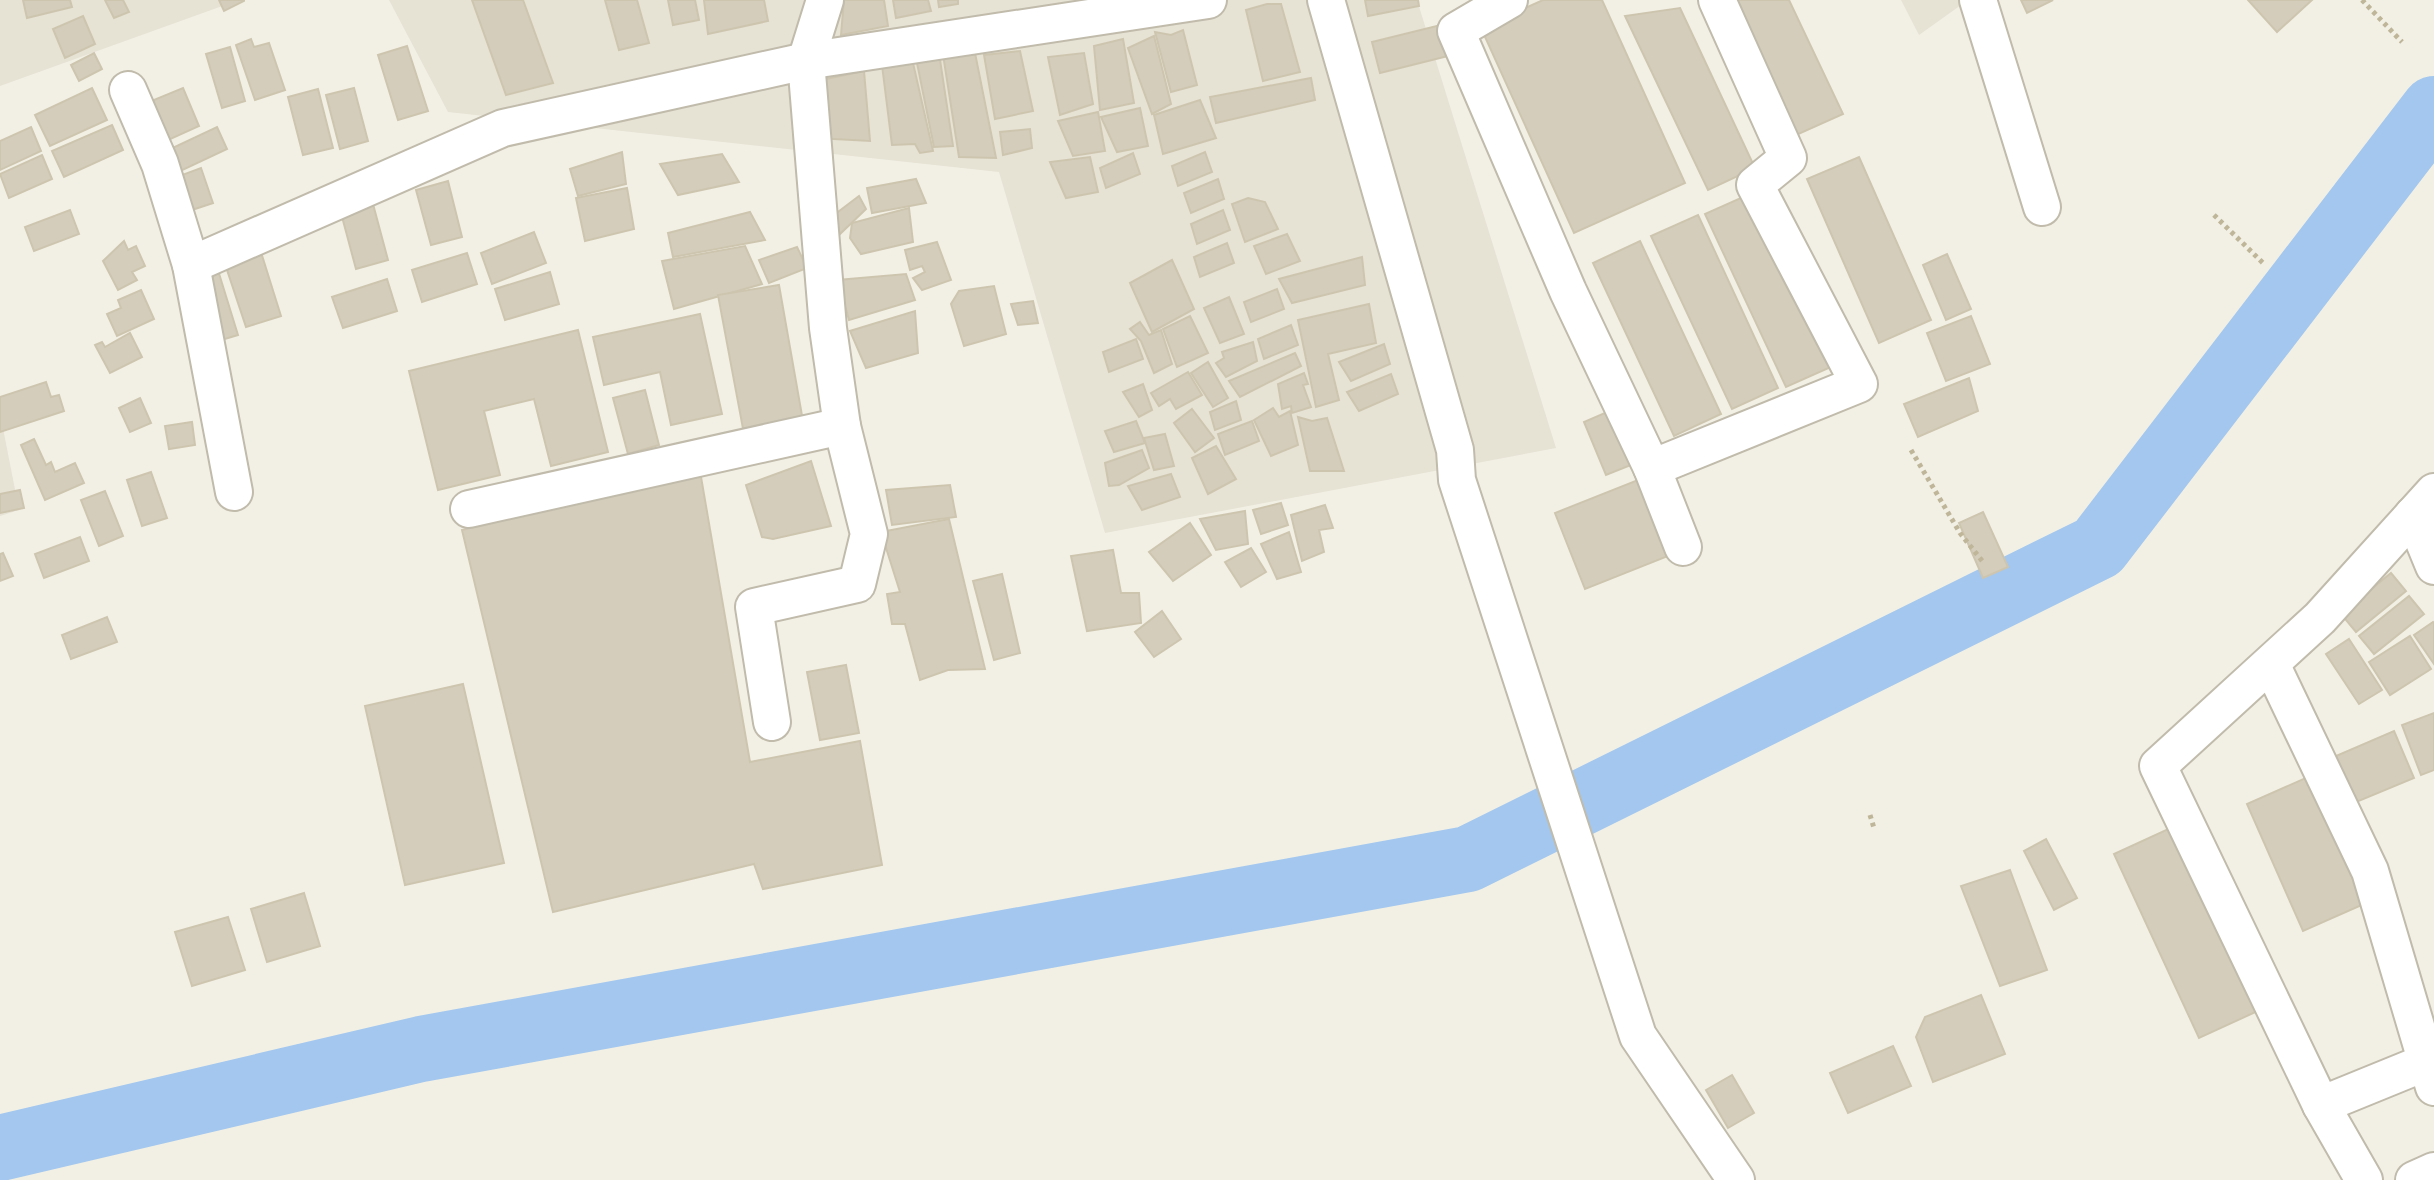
<svg xmlns="http://www.w3.org/2000/svg" width="2434" height="1180" viewBox="0 0 2434 1180" font-family="Barlow,sans-serif">
<rect width="100%" height="100%" fill="#f2f0e5"/>
<g fill="#e6e2d4">
<polygon points="0,0 239,0 0,86"/>
<polygon points="389,0 1417,0 1556,448 1105,533 999,172 448,112"/>
<polygon points="1901,0 1968,0 1919,35"/>
<polygon points="0,413 19,510 0,516"/>
</g>
<g fill="none" stroke-linecap="round" stroke-linejoin="round">
<polyline stroke="#a3c7ee" stroke-width="66" points="0,1148 421,1049 1468,859 2098,547 2434,109"/>
</g>
<g fill="#d4cdbb" stroke="#cec5af" stroke-width="2">
<polygon points="23,0 70,0 72,7 27,18"/>
<polygon points="105,0 123,0 129,12 114,18"/>
<polygon points="219,0 244,0 244,1 224,11"/>
<polygon points="472,0 523,0 553,83 506,95"/>
<polygon points="605,0 637,0 649,43 619,50"/>
<polygon points="668,0 695,0 699,20 673,25"/>
<polygon points="704,0 764,0 768,21 708,34"/>
<polygon points="844,0 884,0 888,26 841,35"/>
<polygon points="893,0 928,0 931,11 896,18"/>
<polygon points="938,0 958,0 958,4 939,7"/>
<polygon points="1365,0 1418,0 1419,6 1368,16"/>
<polygon points="1543,0 1602,0 1685,183 1574,233 1481,28"/>
<polygon points="1732,0 1789,0 1843,114 1794,136"/>
<polygon points="2021,0 2053,0 2027,13"/>
<polygon points="2248,0 2312,0 2277,32"/>
<polygon points="1267,4 1281,4 1300,72 1263,81 1246,10"/>
<polygon points="1680,8 1755,168 1708,190 1625,16"/>
<polygon points="83,16 95,44 65,58 53,29"/>
<polygon points="1441,25 1448,56 1380,73 1372,42"/>
<polygon points="1183,30 1197,85 1171,92 1155,32 1171,35"/>
<polygon points="1154,36 1171,104 1152,114 1128,48"/>
<polygon points="251,39 254,47 269,43 285,90 255,100 236,45"/>
<polygon points="1123,39 1134,103 1100,110 1094,46"/>
<polygon points="407,46 428,111 398,120 378,55"/>
<polygon points="230,47 245,101 222,108 206,54"/>
<polygon points="942,48 974,48 996,158 959,157"/>
<polygon points="1020,51 1033,111 995,119 984,55"/>
<polygon points="94,53 102,69 79,81 71,65"/>
<polygon points="915,53 939,53 953,146 934,147"/>
<polygon points="1084,53 1093,104 1060,115 1048,57"/>
<polygon points="913,63 933,151 920,153 915,144 892,145 882,65"/>
<polygon points="864,71 870,141 816,138 812,82"/>
<polygon points="1311,78 1315,100 1216,123 1210,97"/>
<polygon points="92,88 107,120 50,146 35,115"/>
<polygon points="183,88 199,126 166,141 149,102"/>
<polygon points="354,88 368,141 340,149 326,95"/>
<polygon points="318,89 333,148 303,155 288,97"/>
<polygon points="1200,100 1216,138 1163,154 1154,115"/>
<polygon points="1140,108 1148,146 1117,152 1101,117"/>
<polygon points="1098,112 1105,151 1073,156 1058,121"/>
<polygon points="112,125 123,150 64,177 52,151"/>
<polygon points="31,127 41,151 0,170 0,141"/>
<polygon points="217,127 227,149 174,174 164,152"/>
<polygon points="1030,129 1032,148 1003,155 1000,132"/>
<polygon points="622,152 626,184 578,196 570,169"/>
<polygon points="1205,152 1212,172 1178,186 1172,166"/>
<polygon points="1133,153 1140,174 1106,188 1100,168"/>
<polygon points="722,154 739,182 678,195 660,164"/>
<polygon points="42,155 52,179 9,198 0,174"/>
<polygon points="1090,157 1098,192 1066,198 1050,162"/>
<polygon points="1859,157 1931,320 1879,343 1807,179"/>
<polygon points="201,168 213,203 186,212 174,178"/>
<polygon points="916,179 926,203 872,213 867,188"/>
<polygon points="1218,179 1224,199 1191,213 1184,193"/>
<polygon points="448,181 462,237 431,245 416,190"/>
<polygon points="627,188 634,229 585,241 576,198"/>
<polygon points="1752,193 1833,366 1786,387 1705,214"/>
<polygon points="859,196 866,209 838,236 830,218"/>
<polygon points="1248,198 1265,202 1278,229 1245,242 1232,204"/>
<polygon points="373,204 388,260 356,269 341,213"/>
<polygon points="909,208 913,242 861,254 850,238 852,223"/>
<polygon points="70,210 79,234 34,251 25,227"/>
<polygon points="1223,210 1230,230 1197,244 1191,224"/>
<polygon points="750,212 765,240 673,257 668,233"/>
<polygon points="1698,215 1778,388 1732,409 1651,236"/>
<polygon points="534,232 546,263 492,284 481,253"/>
<polygon points="1287,234 1300,261 1266,274 1254,246"/>
<polygon points="124,241 128,250 136,246 145,266 132,272 137,280 118,290 103,261"/>
<polygon points="1640,241 1721,414 1674,436 1593,263"/>
<polygon points="937,242 951,280 922,290 913,278 925,272 922,266 910,270 905,250"/>
<polygon points="1227,243 1234,263 1200,277 1194,257"/>
<polygon points="745,246 762,284 674,309 662,261"/>
<polygon points="797,247 807,268 769,283 759,260"/>
<polygon points="260,249 281,316 246,327 224,261"/>
<polygon points="467,253 477,284 422,302 412,270"/>
<polygon points="1947,254 1971,309 1946,320 1923,265"/>
<polygon points="1362,257 1365,285 1292,303 1279,279"/>
<polygon points="1172,260 1194,309 1152,332 1130,283"/>
<polygon points="217,267 238,335 218,341 199,278"/>
<polygon points="550,272 559,304 505,320 495,289"/>
<polygon points="906,274 915,300 849,320 838,280"/>
<polygon points="387,279 397,311 343,328 332,297"/>
<polygon points="779,285 804,427 744,434 718,295"/>
<polygon points="994,286 1006,334 964,346 951,304 959,291"/>
<polygon points="1277,289 1284,309 1251,322 1244,302"/>
<polygon points="141,290 154,319 117,336 107,314 121,308 118,300"/>
<polygon points="1229,297 1244,334 1220,343 1204,308"/>
<polygon points="1033,301 1038,323 1018,325 1011,304"/>
<polygon points="1369,304 1376,343 1328,354 1339,400 1316,407 1298,320"/>
<polygon points="915,311 918,353 866,368 850,331"/>
<polygon points="700,314 722,414 671,425 660,372 604,385 593,337"/>
<polygon points="1190,316 1208,353 1177,367 1163,329"/>
<polygon points="1971,316 1990,364 1946,381 1927,333"/>
<polygon points="1140,322 1149,335 1161,330 1172,364 1154,373 1141,341 1130,329"/>
<polygon points="1291,325 1298,345 1264,359 1258,339"/>
<polygon points="578,330 608,452 551,466 534,399 484,411 500,475 438,490 409,371"/>
<polygon points="130,333 142,357 110,373 95,345 102,342 105,347"/>
<polygon points="1136,339 1143,359 1109,372 1103,352"/>
<polygon points="1253,342 1257,361 1226,377 1216,363 1224,358 1222,352"/>
<polygon points="1384,344 1390,364 1351,381 1339,362"/>
<polygon points="1295,353 1301,366 1240,397 1229,381"/>
<polygon points="1208,362 1228,398 1213,407 1191,373"/>
<polygon points="1188,372 1202,395 1176,409 1170,399 1159,406 1151,393"/>
<polygon points="1304,373 1308,384 1303,385 1311,407 1292,413 1291,406 1282,409 1278,384"/>
<polygon points="1391,374 1398,394 1359,411 1347,392"/>
<polygon points="1969,378 1978,411 1918,437 1904,404"/>
<polygon points="46,382 51,397 59,395 64,411 0,432 0,397"/>
<polygon points="1143,384 1152,410 1139,417 1123,392"/>
<polygon points="645,390 659,445 628,454 613,398"/>
<polygon points="140,398 151,423 130,432 119,408"/>
<polygon points="1236,401 1241,420 1215,430 1210,412"/>
<polygon points="1273,408 1279,417 1290,411 1298,445 1271,456 1254,420"/>
<polygon points="1192,409 1214,438 1195,452 1174,423"/>
<polygon points="1614,409 1636,463 1606,475 1584,422"/>
<polygon points="1298,417 1312,421 1327,418 1344,471 1310,471"/>
<polygon points="1136,421 1145,443 1114,452 1105,431"/>
<polygon points="1252,421 1259,441 1225,455 1218,434"/>
<polygon points="192,422 195,445 169,449 165,426"/>
<polygon points="1165,434 1174,466 1154,470 1144,438"/>
<polygon points="34,439 46,465 51,462 55,472 75,463 84,483 45,500 21,445"/>
<polygon points="1216,446 1236,479 1208,494 1192,458"/>
<polygon points="1142,450 1149,468 1119,485 1109,486 1105,463"/>
<polygon points="811,461 831,526 773,539 762,537 746,485"/>
<polygon points="700,471 750,762 860,741 882,865 763,889 754,864 553,912 462,530"/>
<polygon points="151,472 167,518 142,526 127,480"/>
<polygon points="1171,474 1180,497 1142,510 1128,486"/>
<polygon points="1638,480 1668,556 1585,589 1555,513"/>
<polygon points="950,485 956,517 892,525 886,490"/>
<polygon points="20,490 24,508 0,513 0,494"/>
<polygon points="105,491 123,536 99,546 81,500"/>
<polygon points="1281,503 1288,525 1261,534 1253,510"/>
<polygon points="1325,505 1333,528 1319,530 1324,552 1302,561 1291,515"/>
<polygon points="1245,511 1248,544 1216,550 1200,519"/>
<polygon points="1983,512 2008,567 1983,578 1959,523"/>
<polygon points="949,519 985,669 948,670 920,680 905,624 892,624 887,594 900,592 881,532"/>
<polygon points="1190,523 1211,555 1173,581 1149,552"/>
<polygon points="1289,532 1301,572 1277,579 1261,544"/>
<polygon points="80,537 89,561 44,578 35,554"/>
<polygon points="1251,548 1266,572 1241,587 1225,562"/>
<polygon points="1113,550 1121,593 1139,593 1141,623 1087,631 1071,556"/>
<polygon points="3,553 13,576 0,581 0,554"/>
<polygon points="2391,573 2406,591 2356,632 2341,614"/>
<polygon points="1002,574 1020,653 994,660 973,581"/>
<polygon points="2409,596 2424,614 2374,654 2359,636"/>
<polygon points="1162,611 1181,639 1154,657 1135,632"/>
<polygon points="107,617 117,642 71,659 62,635"/>
<polygon points="2433,622 2434,623 2434,664 2414,635"/>
<polygon points="2410,636 2431,669 2390,695 2369,662"/>
<polygon points="2349,639 2382,690 2359,704 2326,654"/>
<polygon points="846,665 859,733 820,740 807,672"/>
<polygon points="463,684 504,863 405,885 365,706"/>
<polygon points="2434,713 2434,770 2421,775 2402,725"/>
<polygon points="2394,731 2414,778 2349,805 2329,759"/>
<polygon points="2308,777 2364,904 2303,931 2247,804"/>
<polygon points="2177,825 2262,1009 2199,1038 2114,854"/>
<polygon points="2046,839 2077,898 2054,910 2024,851"/>
<polygon points="2010,870 2047,970 2000,986 1961,886"/>
<polygon points="304,893 320,946 267,962 251,909"/>
<polygon points="228,917 245,970 192,986 175,932"/>
<polygon points="1981,995 2005,1054 1933,1082 1916,1037 1925,1017"/>
<polygon points="1893,1046 1911,1086 1848,1113 1830,1073"/>
<polygon points="1732,1075 1754,1113 1728,1128 1706,1090"/>
</g>
<g fill="none" stroke-linecap="round" stroke-linejoin="round">
<g stroke="#c0bbab" stroke-width="40">
<g id="minor">
<polyline points="1326,0 1455,450 1457,480 1638,1036 1736,1180"/>
<polyline points="1509,0 1456,31 1568,291 1652,468 1683,547"/>
<polyline points="1978,0 2042,207"/>
<polyline points="128,90 160,164 191,265 234,492"/>
<polyline points="191,265 503,128 806,61 1208,0"/>
<polyline points="1652,468 1859,384 1755,185 1788,158 1717,0"/>
<polyline points="469,509 842,426"/>
<polyline points="2413,515 2434,566"/>
<polyline points="2271,664 2370,871 2434,1087"/>
<polyline points="772,722 754,607 857,584 869,534 842,426 828,328 806,61 825,0"/>
<polyline points="2321,1105 2434,1059"/>
<polyline points="2364,1180 2321,1105 2158,766 2320,618 2434,492"/>
<polyline points="2414,1180 2434,1171"/>
</g>
</g>
<g stroke="#bfb69a" stroke-width="5" stroke-dasharray="4 4" stroke-linecap="butt">
<polyline points="2362,0 2402,42"/>
<polyline points="2214,215 2264,264"/>
<polyline points="1911,450 1960,533 1983,562"/>
<polyline points="1870,815 1874,828"/>
</g>
<use href="#minor" stroke="#fff" stroke-width="36"/>
</g>
</svg>
